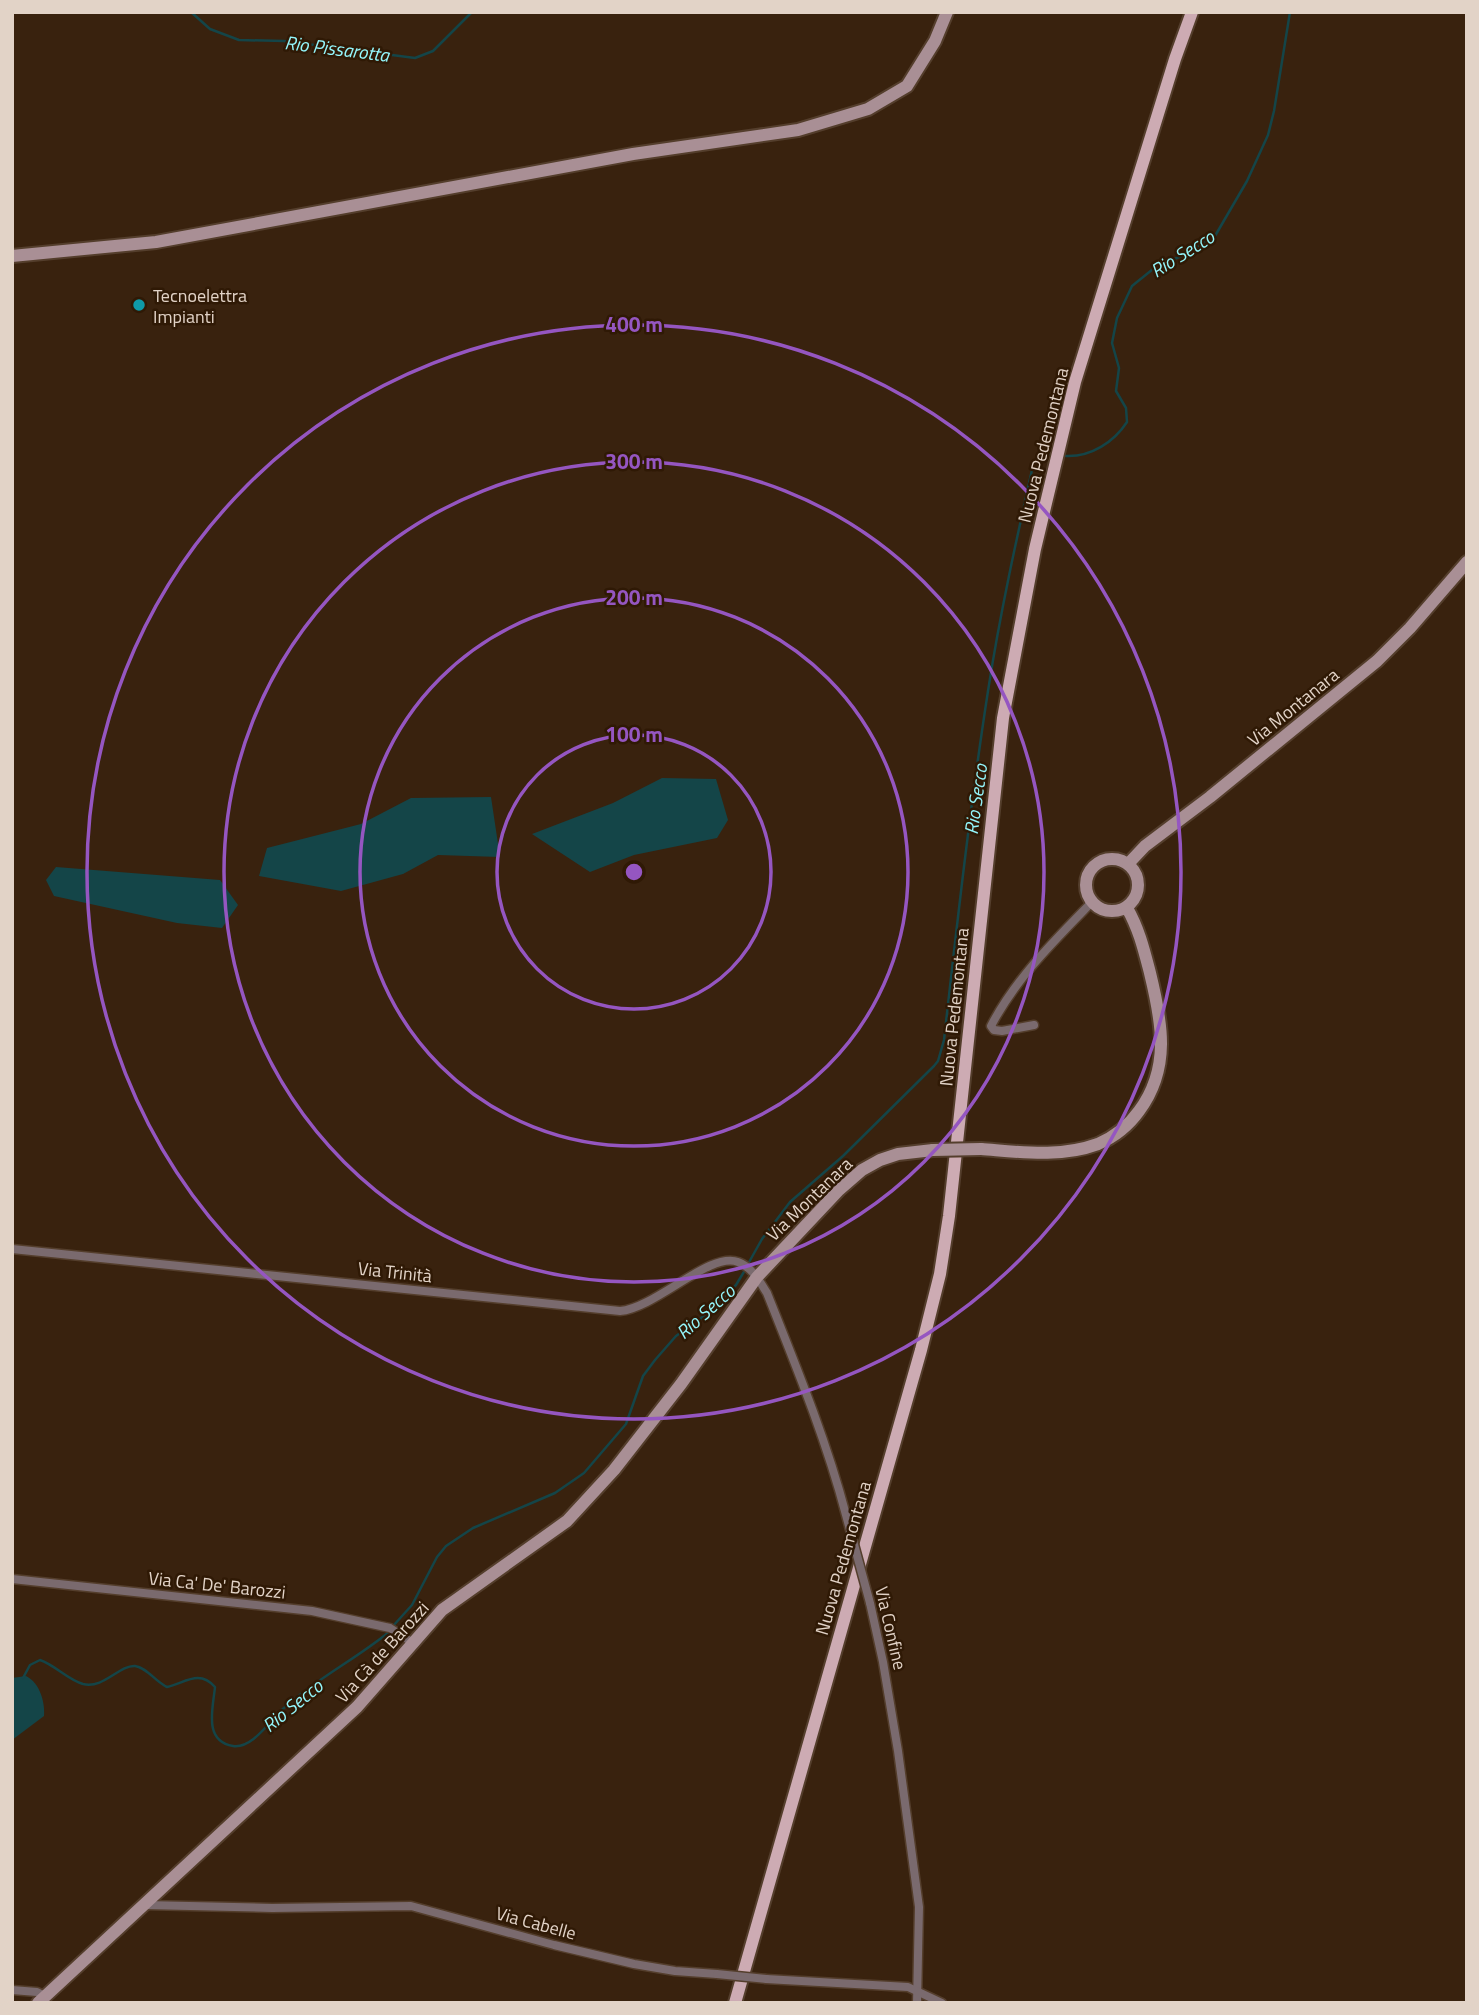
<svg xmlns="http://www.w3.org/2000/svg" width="1479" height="2015" viewBox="0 0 1479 2015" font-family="'Titillium Web',sans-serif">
<rect width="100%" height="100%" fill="#39220e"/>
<g fill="#144548">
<polygon points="662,778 716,779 728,820 717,838 634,855 590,872 532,834 613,803"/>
<polygon points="491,797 500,857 438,855 403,874 341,891 259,876 267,848 361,824 411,798"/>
<polygon points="56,867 220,880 238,905 222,928 177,923 54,896 46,880"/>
<path d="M 26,1676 C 40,1683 45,1702 44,1716 L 12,1740 L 12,1678 Z"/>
</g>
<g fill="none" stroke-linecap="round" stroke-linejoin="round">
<g stroke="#144548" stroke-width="2.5">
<polyline points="191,12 210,29 239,40 284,41 415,58 433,51 472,12"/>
<path d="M 1066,456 C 1091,457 1114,442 1127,422 L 1126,408 L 1116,391 L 1119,368 L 1112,343 L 1117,318 L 1132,286 L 1158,265 L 1182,256 L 1215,236 L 1247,181 L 1268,135 L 1274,111 L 1290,12"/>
<path d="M 748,1264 L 762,1239 L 790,1202 L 843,1156 L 934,1066 L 938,1061 L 944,1040 C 957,924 970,807 988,691 C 1000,613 1017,537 1034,461 L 1041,456 L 1049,455"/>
<polyline points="393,1626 412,1605 437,1557 446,1546 473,1528 555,1493 584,1473 626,1424 643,1376 655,1360 676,1336 708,1313 736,1285 745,1270"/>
<path d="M 23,1678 L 30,1665 L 40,1660 C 55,1665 68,1680 83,1684 C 104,1689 119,1665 135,1666 C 146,1667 156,1682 167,1687 C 185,1683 199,1669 215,1687 C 213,1708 203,1741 233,1746 C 253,1749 271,1719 284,1708 C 316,1679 356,1659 389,1632"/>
</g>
<g stroke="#543e2c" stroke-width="11">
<g id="street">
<path d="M 1034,1025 L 1002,1031 L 994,1030 L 991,1026 C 1016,978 1054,941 1092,902"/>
<path d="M 12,1249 L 620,1311 C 656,1308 710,1251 738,1262 C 752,1267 760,1282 767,1293 C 796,1366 826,1439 846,1515"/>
<polyline points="12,1579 312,1611 390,1628 413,1643"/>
<polyline points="870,1603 883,1662 898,1751 919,1907 917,2003"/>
<polyline points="145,1905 272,1908 411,1906 554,1945 634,1964 675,1971 717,1974"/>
<polyline points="766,1979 908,1987 942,2003"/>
<polyline points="12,1990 37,1992 45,1996"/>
</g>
</g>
<g stroke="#543e2c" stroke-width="16">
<g id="secondary">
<polyline points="12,256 156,242 633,154 798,130 868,109 907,86 935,41 947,12"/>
<circle cx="1112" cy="885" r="26"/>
<polyline points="1128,864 1145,846 1210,797 1377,661 1410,628 1467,562"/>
<path d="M 981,1149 C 1020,1152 1060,1158 1098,1144 C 1114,1137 1129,1125 1139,1111 C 1171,1068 1162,1022 1150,973 C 1144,950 1139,929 1127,908"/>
<polyline points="38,2003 357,1707 442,1610 567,1521 614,1470 681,1384 757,1277 839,1190 862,1170 880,1160 898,1154 933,1150"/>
</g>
</g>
<g stroke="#543e2c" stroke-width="16">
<polyline id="primary" points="735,2003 921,1350 940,1274 949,1216 1003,718 1035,549 1075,382 1175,59 1192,12"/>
</g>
<use href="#street" stroke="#7a6a6e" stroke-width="8"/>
<use href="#secondary" stroke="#a98f95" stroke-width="12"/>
<use href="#primary" stroke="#cdabb3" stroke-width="12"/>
<g stroke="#543e2c" stroke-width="11" stroke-linecap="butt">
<g id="street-bridge">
<polyline points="846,1515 870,1603"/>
<polyline points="717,1974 766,1979"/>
</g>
</g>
<g stroke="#543e2c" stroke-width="16" stroke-linecap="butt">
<polyline id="secondary-bridge" points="933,1150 981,1149"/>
</g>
<use href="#street-bridge" stroke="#7a6a6e" stroke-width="8"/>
<use href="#secondary-bridge" stroke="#a98f95" stroke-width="12"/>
</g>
<g fill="none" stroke="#9556c1" stroke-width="3.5">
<circle cx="634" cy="872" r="137"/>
<circle cx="634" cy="872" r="274"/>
<circle cx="634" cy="872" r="410"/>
<circle cx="634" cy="872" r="547"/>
</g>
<circle fill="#0f9aa8" stroke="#2f1905" stroke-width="2.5" cx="139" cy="305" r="7"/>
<g text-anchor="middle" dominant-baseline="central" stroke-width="5" stroke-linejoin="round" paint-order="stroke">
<g font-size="18" fill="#e2d3c7" stroke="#2f1905" text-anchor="start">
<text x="153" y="295">Tecnoelettra<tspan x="153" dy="21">Impianti</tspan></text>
</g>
<g font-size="18" fill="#e2d3c7" stroke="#2f1905">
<text transform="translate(1043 445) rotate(-76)">Nuova Pedemontana</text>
<text transform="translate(1293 707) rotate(-39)">Via Montanara</text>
<text transform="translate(954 1007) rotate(-84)">Nuova Pedemontana</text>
<text transform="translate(809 1199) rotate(-44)">Via Montanara</text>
<text transform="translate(395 1272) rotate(6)">Via Trinità</text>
<text transform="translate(843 1558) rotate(-74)">Nuova Pedemontana</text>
<text transform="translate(217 1585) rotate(6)">Via Ca' De' Barozzi</text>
<text transform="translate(891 1628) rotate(77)">Via Confine</text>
<text transform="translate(382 1652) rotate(-48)">Via Cà de Barozzi</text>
<text transform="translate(536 1923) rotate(15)">Via Cabelle</text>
</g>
<g font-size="19" font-style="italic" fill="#94f6fb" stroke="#2f1905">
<text transform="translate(337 48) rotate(7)">Rio Pissarotta</text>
<text transform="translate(1182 253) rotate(-32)">Rio Secco</text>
<text transform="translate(975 799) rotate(-82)">Rio Secco</text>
<text transform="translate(705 1311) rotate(-42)">Rio Secco</text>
<text transform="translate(292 1705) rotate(-39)">Rio Secco</text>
</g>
</g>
<circle cx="634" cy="872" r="10" fill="#9556c1" stroke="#2f1905" stroke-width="3.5"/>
<g font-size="21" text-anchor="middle" font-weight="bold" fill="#9556c1" stroke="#2f1905" stroke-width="5" stroke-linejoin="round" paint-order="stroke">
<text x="634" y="332">400 m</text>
<text x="634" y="469">300 m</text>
<text x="634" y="605">200 m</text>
<text x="634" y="742">100 m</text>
</g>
<rect width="1479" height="2015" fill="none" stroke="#e2d3c7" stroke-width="28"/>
</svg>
